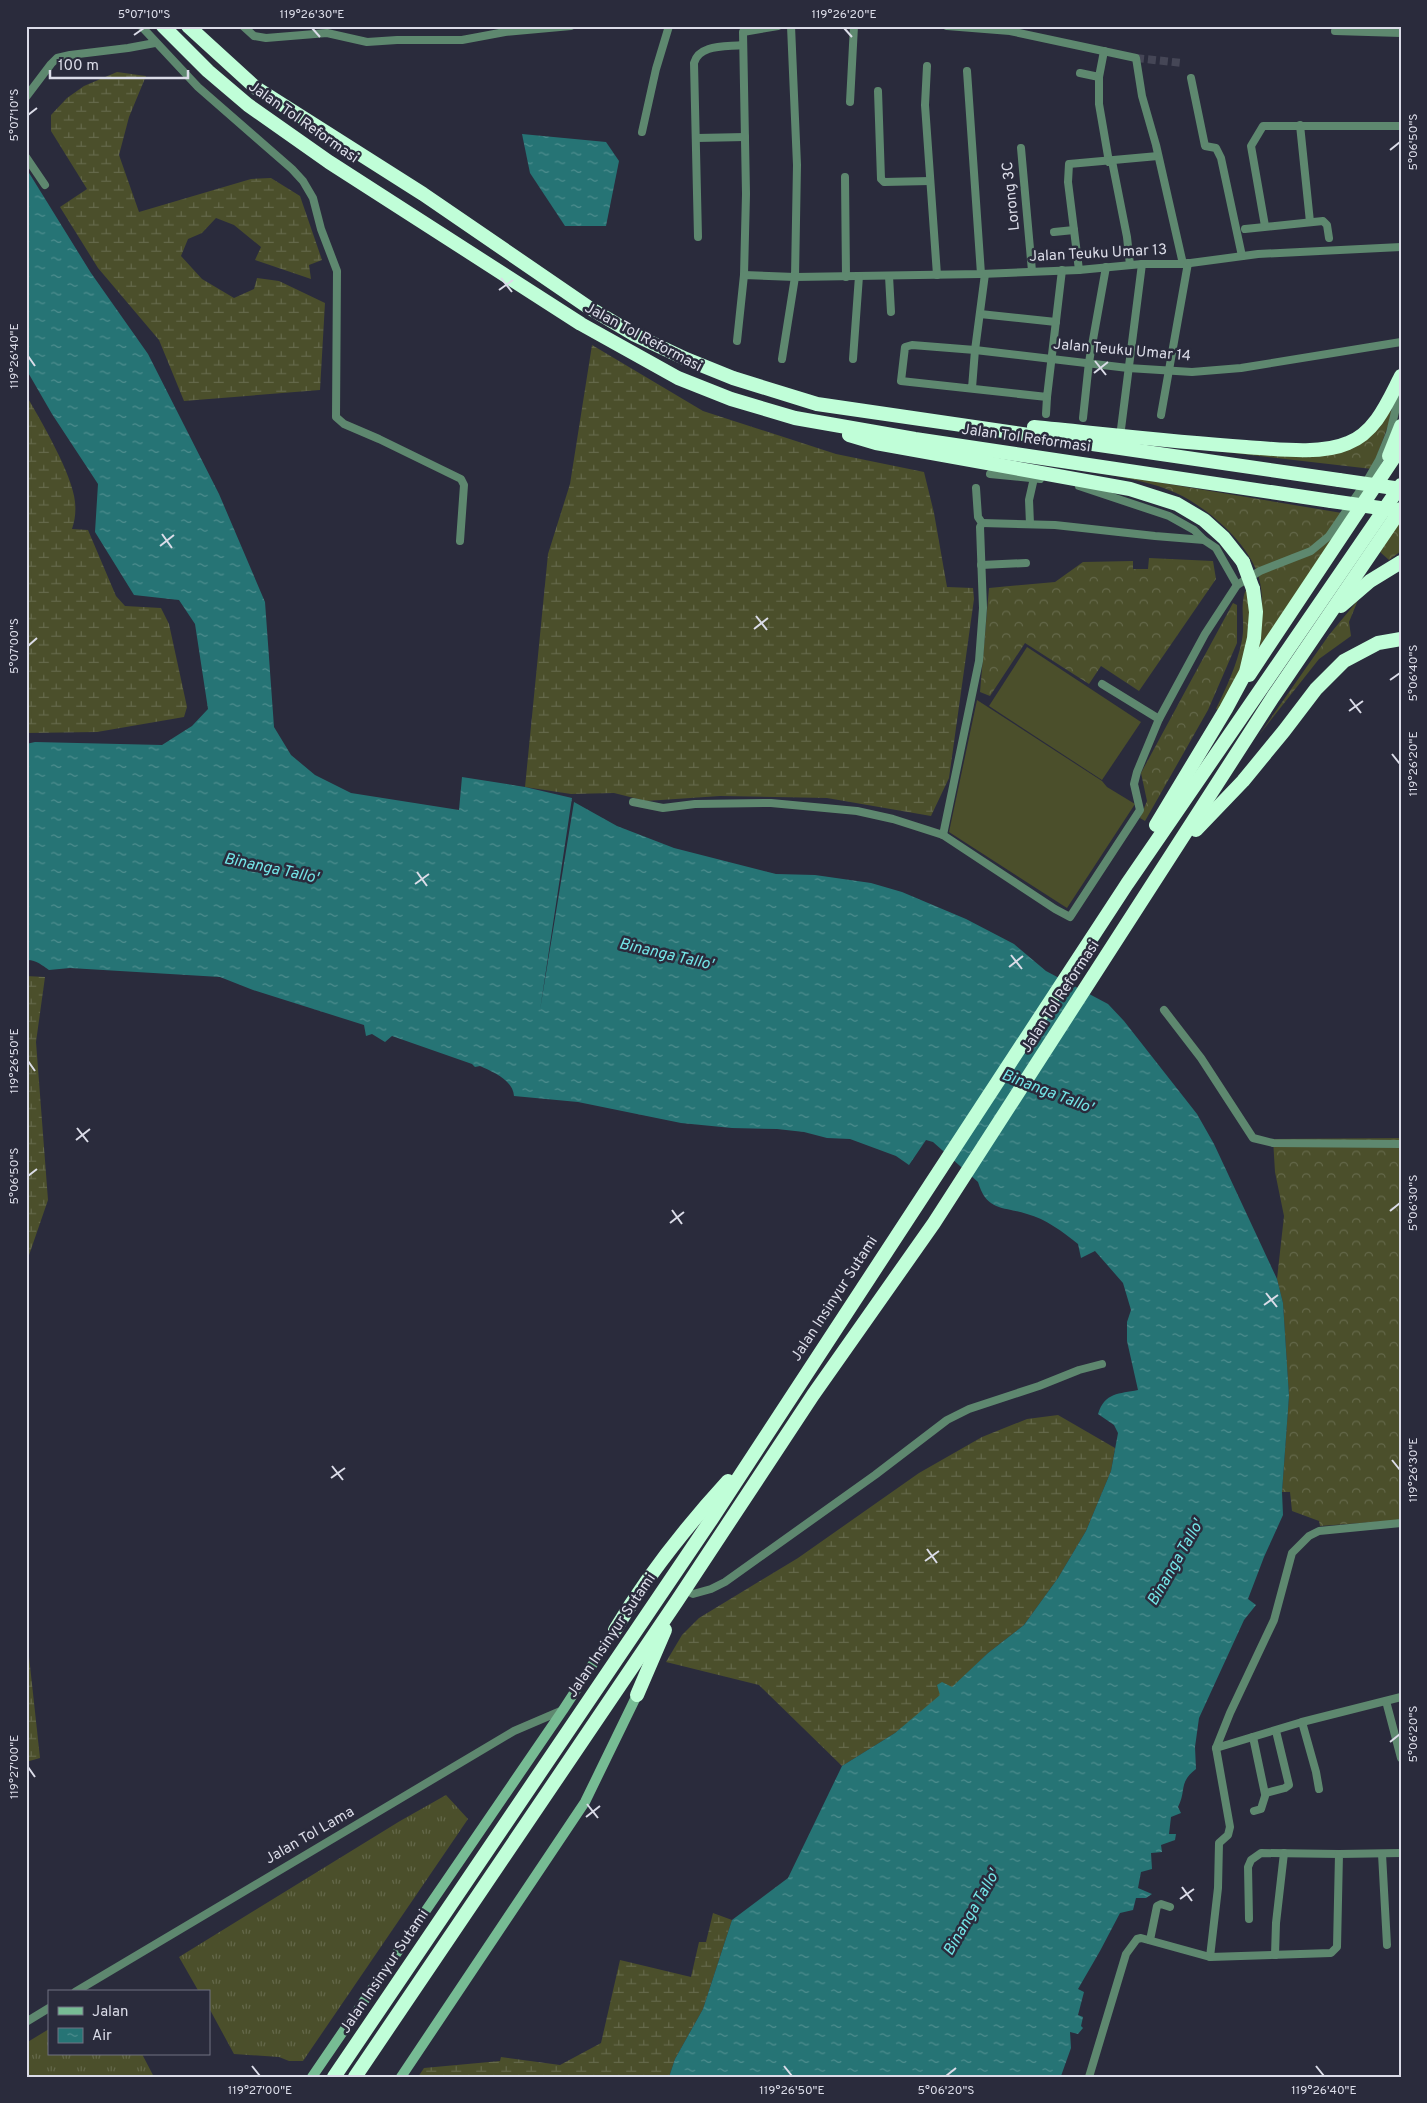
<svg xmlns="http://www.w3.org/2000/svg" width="1427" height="2103" viewBox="0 0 1427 2103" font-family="Overpass,sans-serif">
<defs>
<pattern id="grass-tufts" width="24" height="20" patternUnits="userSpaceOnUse" patternTransform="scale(1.25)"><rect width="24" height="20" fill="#4b4f2b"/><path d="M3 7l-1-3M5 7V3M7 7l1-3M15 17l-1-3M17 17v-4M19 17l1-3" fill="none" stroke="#64684a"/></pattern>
<pattern id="forest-crowns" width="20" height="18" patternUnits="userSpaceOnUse" patternTransform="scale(1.25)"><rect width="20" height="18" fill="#4b4f2b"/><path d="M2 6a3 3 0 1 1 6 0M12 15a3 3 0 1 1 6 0" fill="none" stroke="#64684a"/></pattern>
<pattern id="wetland-marsh" width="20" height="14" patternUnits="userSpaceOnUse" patternTransform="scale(1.25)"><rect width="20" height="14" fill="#4b4f2b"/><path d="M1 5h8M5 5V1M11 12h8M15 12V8" fill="none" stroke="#64684a"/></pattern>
<pattern id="water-ripples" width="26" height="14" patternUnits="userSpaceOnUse" patternTransform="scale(1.25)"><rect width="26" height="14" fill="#267475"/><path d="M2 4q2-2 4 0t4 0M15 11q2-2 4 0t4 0" fill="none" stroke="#4f8e8f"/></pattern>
</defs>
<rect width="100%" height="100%" fill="#2a2b3c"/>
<g fill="url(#grass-tufts)">
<polygon points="446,1795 468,1819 303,2061 289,2061 279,2057 234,2054 209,2008 209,1992 199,1992 179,1957 400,1821"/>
<polygon points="49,2029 49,2054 142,2054 154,2077 26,2077 26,2043"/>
</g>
<g fill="url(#forest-crowns)">
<polygon points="1387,410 1393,412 1372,469 1164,445 1341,451 1357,446 1374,431"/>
<path d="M 1072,468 L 1354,515 L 1257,650 C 1261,628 1265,600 1259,578 C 1250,544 1207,507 1176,493 C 1146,479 1105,475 1072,468 Z"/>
<polygon points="1401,518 1401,551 1389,560 1380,552"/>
<polygon points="1149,558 1213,561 1216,579 1139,691 1101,666 1089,684 1025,643 990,696 980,692 989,588 1055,582 1083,562 1133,561 1133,569 1148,569"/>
<path d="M 1248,586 L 1252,629 L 1238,679 L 1220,710 L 1216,709 C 1227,686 1237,665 1242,640 C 1246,622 1238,601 1248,586 Z"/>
<polygon points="1358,600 1349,622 1351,636 1319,659 1259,735 1329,635"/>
<polygon points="1233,603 1237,605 1237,643 1208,710 1145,821 1140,818 1147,801 1141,773"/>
<polygon points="1401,1138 1401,1520 1320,1526 1319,1521 1292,1511 1290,1492 1282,1492 1289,1396 1283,1303 1277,1279 1284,1216 1275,1172 1273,1139"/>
</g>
<g fill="url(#wetland-marsh)">
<polygon points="117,72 146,76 129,117 119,155 139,212 251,179 271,178 300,196 322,260 309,265 311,279 255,260 261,247 234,225 216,218 202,233 188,239 181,256 202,279 234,298 254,289 257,278 279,281 325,303 320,390 184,401 159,340 98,268 60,207 87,189 51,131 51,115 67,98 84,86"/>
<polygon points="592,345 703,411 836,454 924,472 934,513 947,587 973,588 974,599 949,778 931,816 827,798 720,796 646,801 614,793 571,794 525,787 548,554 570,484"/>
<path d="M 26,395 C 40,419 73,475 75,502 C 76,512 75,520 72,529 L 88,530 L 116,596 L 125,606 L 161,608 L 169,624 L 187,707 L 184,717 L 97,732 L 26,733 Z"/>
<polygon points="26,976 45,977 36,1042 48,1200 27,1261 29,1307 26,1311"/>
<polygon points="1058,1415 1115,1448 1111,1471 1086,1531 1058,1578 1024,1625 988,1653 952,1688 895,1733 842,1766 759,1685 666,1662 682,1635 699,1618 798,1558 919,1473 982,1437 1027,1419"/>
<polygon points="26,1629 40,1758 26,1762"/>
<polygon points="713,1913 732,1920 703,2009 675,2059 669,2077 418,2077 424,2068 500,2061 501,2057 560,2065 601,2043 620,1960 691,1977 699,1942 706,1942"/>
</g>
<g fill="#4b4f2b">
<polygon points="1027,647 1141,722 1102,780 989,706"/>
<polygon points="977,700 1102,781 1107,787 1135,804 1067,908 949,832"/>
</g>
<g fill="url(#water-ripples)">
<polygon points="522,134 606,142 619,161 606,226 565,226 530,173"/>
<path d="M 26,168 L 91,273 L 148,354 L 219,494 L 265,602 L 274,727 L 291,755 L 315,775 L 351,793 L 459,810 L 462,777 L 525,787 L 572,798 L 540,1010 L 574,802 L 617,826 L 674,848 L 776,874 L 815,875 L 871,883 L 902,892 L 966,919 L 1014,944 L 1046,971 L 1108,1004 L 1124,1021 L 1197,1114 L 1214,1144 L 1277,1279 L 1283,1303 L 1289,1396 L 1282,1492 L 1283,1515 L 1264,1557 L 1248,1599 L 1256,1605 L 1244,1620 L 1199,1718 L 1195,1747 L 1196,1769 C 1178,1783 1187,1789 1178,1807 L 1181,1813 L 1171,1817 L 1169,1834 L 1176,1834 L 1175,1840 L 1161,1845 L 1162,1852 L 1151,1853 L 1152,1869 L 1141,1872 L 1138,1888 L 1152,1894 L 1146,1898 L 1136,1898 L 1133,1910 L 1120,1913 L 1100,1951 L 1078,1989 L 1084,1992 L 1078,2015 L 1083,2017 L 1081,2026 L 1083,2028 L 1078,2034 L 1070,2032 L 1071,2048 L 1061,2076 L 669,2077 L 675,2059 L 703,2009 L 732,1920 L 788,1878 L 842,1766 L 895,1733 L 940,1695 L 937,1685 L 942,1682 L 952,1687 L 988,1653 L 1024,1625 L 1058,1578 L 1086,1531 L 1111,1471 L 1118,1433 L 1114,1425 L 1098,1414 C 1105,1392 1119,1394 1138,1390 L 1127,1341 L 1127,1322 L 1131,1310 L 1123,1283 L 1095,1251 L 1081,1258 L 1078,1244 C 1063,1232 1046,1219 1027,1214 C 1003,1206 987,1212 978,1182 L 933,1142 L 926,1140 L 909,1165 L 896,1156 L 850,1139 L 827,1138 L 804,1132 L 777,1129 L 732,1128 L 681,1123 L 578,1102 L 514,1096 C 513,1080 493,1072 480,1066 L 475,1067 L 472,1064 L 392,1036 L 385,1042 L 372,1034 L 366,1036 L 364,1025 L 253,990 L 220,977 L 70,968 L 49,970 C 42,965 35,959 26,960 L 26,744 L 35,742 L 162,745 L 192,726 L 208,709 L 195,624 L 179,600 L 134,595 L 95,532 L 98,484 L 52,414 L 26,369 Z"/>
</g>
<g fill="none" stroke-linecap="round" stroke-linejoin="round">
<polyline stroke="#454656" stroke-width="8" stroke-dasharray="8 4" stroke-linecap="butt" points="1136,58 1182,63"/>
<g stroke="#5e886f" stroke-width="8">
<polyline points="141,26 198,87 292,169 303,181 313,198 321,229 337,271 336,417 344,424 379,439 461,479 464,485 460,541"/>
<polyline points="243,26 254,36 266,38 327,33 367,42 397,40 462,40 505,32 571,26"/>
<polyline points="947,26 1010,31 1136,58 1142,96 1156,145 1183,264"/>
<polyline points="1335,31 1401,33"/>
<polyline points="927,66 925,105 937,275"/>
<polyline points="967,71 981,274"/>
<polyline points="1080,73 1099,77 1104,51"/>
<polyline points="1099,77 1099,104 1109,162"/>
<polyline points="1191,78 1205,146 1216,148 1221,158 1242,256"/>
<polyline points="878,91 881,179 884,182 930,181"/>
<polyline points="26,97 51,64 57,58 70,55 128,48 155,43"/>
<polyline points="850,102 854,26"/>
<polyline points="1300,125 1310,222"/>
<polyline points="642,132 656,69 669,26"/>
<polyline points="697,138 745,137"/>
<polyline points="1021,148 1032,271"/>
<polyline points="26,157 45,185"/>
<polyline points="1112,161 1127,237 1130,265"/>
<polyline points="845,177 846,277"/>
<polyline points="1265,226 1251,146 1263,126 1401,126"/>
<polyline points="1245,229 1323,221 1327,225 1329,238"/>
<polyline points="1054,232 1074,230"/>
<path d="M 698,237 L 694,63 C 699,44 726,47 742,45"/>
<polyline points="1079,270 1068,182 1069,164 1158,156"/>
<polyline points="985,274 975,350 1128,368 1192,372 1241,368 1401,342"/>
<polyline points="744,275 746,194 743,32 778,26"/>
<polyline points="889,276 891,312"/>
<polyline points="980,314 1056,322"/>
<polyline points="737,341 744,275 795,277 797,165 791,26"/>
<polyline points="782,359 795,277 981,274 1079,270 1142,264 1183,264 1258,254 1401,247"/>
<polyline points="853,359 859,276"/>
<polyline points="972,388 975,350 912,345 905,347 901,381 1047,397 1062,270"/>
<polyline points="1046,414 1047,397"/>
<polyline points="1161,415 1188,263"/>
<polyline points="1083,418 1089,362 1106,267"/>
<polyline points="1121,429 1142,264"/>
<polyline points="990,474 1040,479"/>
<polyline points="1079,486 1169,516 1194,530 1204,540"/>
<polyline points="982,523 1055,525 1155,536 1204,540 1216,548 1237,585"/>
<polyline points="1030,524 1029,500 1034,478"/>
<polyline points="981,565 1026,563"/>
<polyline points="1102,684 1159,719"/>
<polyline points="633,802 663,808 695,804 771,803 857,811 893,819 943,835 1055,909 1070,917 1140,810 1134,784 1137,772 1159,719 1205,634 1237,585 1260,571 1311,551 1329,536 1368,479 1379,460 1390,433 1401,387"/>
<polyline points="943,835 979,661 983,608 980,527 982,523 978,517 976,488"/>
<polyline points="1164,1010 1201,1058 1253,1138 1273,1143 1401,1144"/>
<polyline points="685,1590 693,1594 711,1589 725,1582 875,1475 947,1420 969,1409 1039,1386 1079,1370 1102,1364"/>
<polyline points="1386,1701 1401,1758"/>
<polyline points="1302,1722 1316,1772 1319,1789"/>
<polyline points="1253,1737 1265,1794"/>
<polyline points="1216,1748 1230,1713 1274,1620 1292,1553 1309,1536 1319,1531 1401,1523"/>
<polyline points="1254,1811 1261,1809 1266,1793 1285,1788 1289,1785 1276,1731"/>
<polyline points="1382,1854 1387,1945"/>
<polyline points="1249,1919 1248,1867 1251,1860 1261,1853 1339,1854"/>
<polyline points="1150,1940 1157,1906 1161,1904 1170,1907"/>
<polyline points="1275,1955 1276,1923 1284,1853"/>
<polyline points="1210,1957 1218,1888 1219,1843 1228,1835 1230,1827 1216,1748 1302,1722 1401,1697"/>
<polyline points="75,1992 514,1731 563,1710"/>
<polyline points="26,2022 49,2008"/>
<polyline points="1089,2077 1126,1954 1137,1939 1141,1938 1210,1957 1331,1953 1337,1947 1339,1854 1401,1853"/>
</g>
<g stroke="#77bc94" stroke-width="10">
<polyline points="312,2077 563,1710 615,1630"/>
<polyline points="401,2077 585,1802 637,1695"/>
</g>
<g stroke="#c0fed8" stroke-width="14">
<polyline points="163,26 208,71 248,105 329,162 581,324 678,378 731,399 795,418 915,439 1331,501"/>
<polyline points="188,26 256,88 423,194 588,307 635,335 686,359 733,378 817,404 1339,480"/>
<path d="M 1034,427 C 1105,434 1175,442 1246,447 C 1276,449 1321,455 1348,443 C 1376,432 1388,401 1401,376"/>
<polyline points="849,435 876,443 1130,489 1177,504 1204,520 1224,538 1243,562"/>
<polyline points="1389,456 1401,426"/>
<polyline points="1341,606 1370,581 1401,562"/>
<polyline points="1249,675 1401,447"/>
<polyline points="1156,825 1226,709 1246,672 1254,638 1256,612 1253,589"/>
<polyline points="1196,830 1243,781 1284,731 1316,689 1344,661 1378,643 1401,639"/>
<path d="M 615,1630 C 647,1576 685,1528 728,1481"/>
<polyline points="637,1695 665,1630"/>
<polyline points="334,2077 711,1520 1127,884 1401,485"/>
<polyline points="355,2077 677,1601 813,1395 934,1223 1273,697 1401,509"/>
</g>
<g stroke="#c0fed8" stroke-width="14">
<polyline points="1339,480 1401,489"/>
<polyline points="1331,501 1401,511"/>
<polyline points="1243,562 1253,589"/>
</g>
</g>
<path fill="none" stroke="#dbdce8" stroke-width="2" d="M 312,28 L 320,37M 844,28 L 852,37M 134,35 L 144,28M 28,115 L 37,108M 1390,150 L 1400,142M 501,278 L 512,292M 499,290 L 513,280M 28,356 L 35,366M 1095,361 L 1106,375M 1094,373 L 1108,362M 162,534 L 172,548M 160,546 L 174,535M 756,616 L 767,630M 754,629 L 768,618M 28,646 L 37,638M 1390,680 L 1400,673M 1350,699 L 1361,713M 1349,711 L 1363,701M 1392,754 L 1400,764M 417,872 L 427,886M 415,884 L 429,874M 1011,955 L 1022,969M 1009,967 L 1023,956M 28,1061 L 35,1071M 77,1128 L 88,1142M 76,1140 L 90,1129M 28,1176 L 37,1169M 672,1210 L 682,1224M 1390,1211 L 1400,1203M 670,1223 L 684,1212M 1266,1293 L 1277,1307M 1264,1305 L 1278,1295M 1392,1460 L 1400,1470M 332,1466 L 343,1480M 331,1478 L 345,1468M 927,1549 L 937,1563M 925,1561 L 939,1551M 1390,1742 L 1400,1734M 28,1767 L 35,1777M 587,1804 L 598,1818M 586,1817 L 600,1806M 1182,1887 L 1192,1901M 1180,1899 L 1194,1889M 252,2066 L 260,2076M 784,2066 L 792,2076M 1316,2066 L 1324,2076M 946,2076 L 956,2068"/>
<g text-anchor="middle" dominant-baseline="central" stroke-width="5" stroke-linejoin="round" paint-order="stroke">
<g font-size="15" fill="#dbdce8" stroke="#2a2b3c">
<text transform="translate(303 123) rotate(35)">Jalan Tol Reformasi</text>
<text transform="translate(1012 196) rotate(-96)">Lorong 3C</text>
<text transform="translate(1098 254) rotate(-3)">Jalan Teuku Umar 13</text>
<text transform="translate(643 338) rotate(28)">Jalan Tol Reformasi</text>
<text transform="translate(1122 351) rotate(5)">Jalan Teuku Umar 14</text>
<text transform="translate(1026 439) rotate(8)">Jalan Tol Reformasi</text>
<text transform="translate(1061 997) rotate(-57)">Jalan Tol Reformasi</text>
<text transform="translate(835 1299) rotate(-57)">Jalan Insinyur Sutami</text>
<text transform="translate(612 1636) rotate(-56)">Jalan Insinyur Sutami</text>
<text transform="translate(310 1836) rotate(-30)">Jalan Tol Lama</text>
<text transform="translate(385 1972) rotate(-56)">Jalan Insinyur Sutami</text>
</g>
<g font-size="16" font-style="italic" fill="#74e6e8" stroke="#2a2b3c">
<text transform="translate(271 869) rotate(12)">Binanga Tallo'</text>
<text transform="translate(666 955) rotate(13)">Binanga Tallo'</text>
<text transform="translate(1047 1092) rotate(21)">Binanga Tallo'</text>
<text transform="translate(1176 1563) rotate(-60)">Binanga Tallo'</text>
<text transform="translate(972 1913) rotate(-60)">Binanga Tallo'</text>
</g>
</g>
<rect width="1427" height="2103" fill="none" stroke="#2a2b3c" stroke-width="55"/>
<rect x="48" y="1990" width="162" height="65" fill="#2a2b3c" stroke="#717281"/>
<rect x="58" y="2007" width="25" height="8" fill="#77bc94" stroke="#717281"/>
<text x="92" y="2016" font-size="15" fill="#dbdce8">Jalan</text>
<rect x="58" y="2028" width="25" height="15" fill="url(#water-ripples)" stroke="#717281"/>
<text x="92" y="2040" font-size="15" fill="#dbdce8">Air</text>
<path d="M50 70v8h138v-8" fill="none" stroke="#dbdce8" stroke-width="2.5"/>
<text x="58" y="70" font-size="15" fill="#dbdce8" stroke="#2a2b3c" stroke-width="4" paint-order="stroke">100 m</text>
<rect x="28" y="28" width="1372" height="2048" fill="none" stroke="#dbdce8" stroke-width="2"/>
<g font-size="12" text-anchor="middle" fill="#dbdce8">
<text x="144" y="18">5°07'10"S</text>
<text x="312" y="18">119°26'30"E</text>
<text x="844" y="18">119°26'20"E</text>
<text transform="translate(14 115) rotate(-90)" y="4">5°07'10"S</text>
<text transform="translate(1413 142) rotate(-90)" y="4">5°06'50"S</text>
<text transform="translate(14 356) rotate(-90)" y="4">119°26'40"E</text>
<text transform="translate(14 646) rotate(-90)" y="4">5°07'00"S</text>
<text transform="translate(1413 673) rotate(-90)" y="4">5°06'40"S</text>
<text transform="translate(1413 764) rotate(-90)" y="4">119°26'20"E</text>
<text transform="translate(14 1061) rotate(-90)" y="4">119°26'50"E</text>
<text transform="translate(14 1176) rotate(-90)" y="4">5°06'50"S</text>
<text transform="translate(1413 1203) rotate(-90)" y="4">5°06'30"S</text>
<text transform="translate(1413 1470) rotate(-90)" y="4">119°26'30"E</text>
<text transform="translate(1413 1734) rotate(-90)" y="4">5°06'20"S</text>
<text transform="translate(14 1767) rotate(-90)" y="4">119°27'00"E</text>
<text x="260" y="2094">119°27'00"E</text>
<text x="792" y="2094">119°26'50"E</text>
<text x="946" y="2094">5°06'20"S</text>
<text x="1324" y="2094">119°26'40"E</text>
</g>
</svg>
